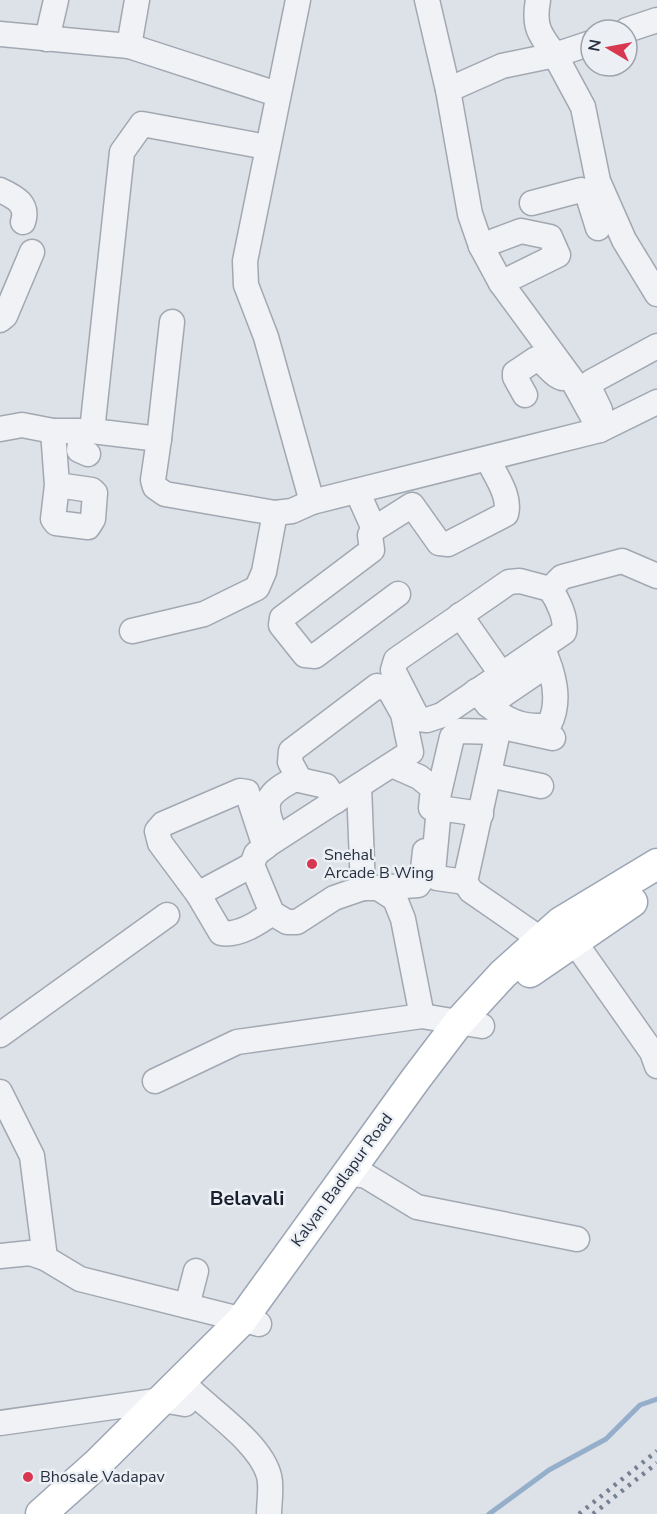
<svg xmlns="http://www.w3.org/2000/svg" width="657" height="1514" viewBox="0 0 657 1514" font-family="'Nunito Sans',sans-serif">
<rect width="100%" height="100%" fill="#dde1e8"/>
<g fill="none" stroke-linecap="round" stroke-linejoin="round">
<polyline stroke="#95afcb" stroke-width="5" points="489,1514 549,1470 606,1439 640,1405 657,1399"/>
<g stroke="#a2a8b2" stroke-width="27">
<g id="minor">
<polyline points="298,0 245,261 246,285 266,337 312,502"/>
<polyline points="427,0 448,90 470,214 481,246 501,283 573,381 600,430"/>
<path d="M 538,0 C 533,27 540,35 555,55 L 591,43"/>
<polyline points="627,30 657,20"/>
<polyline points="0,34 129,46 277,94"/>
<polyline points="47,39 56,0"/>
<polyline points="129,46 137,0"/>
<polyline points="448,90 502,66 555,55 583,107 598,181 624,240 657,294"/>
<path d="M 0,190 C 15,197 29,204 23,222"/>
<polyline points="532,203 581,190 587,193 598,228"/>
<polyline points="481,246 521,231 550,237 558,255 501,283"/>
<polyline points="0,320 5,316 32,252"/>
<path d="M 525,395 L 515,377 L 515,373 L 536,359 C 547,362 551,375 562,378"/>
<polyline points="600,410 589,387 591,382 657,346"/>
<polyline points="0,429 22,425 53,431 92,431 159,439 153,480 155,487 165,494 275,513 292,511 312,502 600,430 657,402"/>
<polyline points="53,431 57,485 92,490 95,493 93,519 88,527 56,523 53,519 57,485"/>
<polyline points="82,431 79,450 88,454"/>
<polyline points="92,431 122,152 142,124 267,147"/>
<polyline points="159,439 172,322"/>
<polyline points="357,491 374,529"/>
<path d="M 550,589 L 520,581 L 509,582 L 396,660 L 393,670 L 418,719 L 427,720 L 442,715 L 564,632 C 567,619 558,600 550,589 L 562,577 L 622,561 L 657,576"/>
<path d="M 398,594 L 315,656 L 305,655 L 281,625 L 282,618 L 372,550 L 370,535 L 374,529 L 412,505 L 439,543 L 448,544 L 506,514 C 511,495 495,476 488,459"/>
<polyline points="460,615 502,675"/>
<polyline points="132,631 204,614 257,588 264,572 275,513"/>
<path d="M 476,691 C 496,715 517,730 549,725 C 562,700 553,671 542,647"/>
<polyline points="488,705 535,673"/>
<polyline points="553,738 503,727 498,732 465,882 471,891 555,949"/>
<polyline points="392,765 419,777 433,788 431,808"/>
<polyline points="489,775 541,786"/>
<polyline points="300,780 290,762 291,751 377,686 389,689 403,714 411,752 269,844 256,854 252,865 272,913 287,922 297,922 334,898 363,888 378,888 395,899 403,919 422,1016"/>
<polyline points="359,786 363,888"/>
<polyline points="439,808 481,814"/>
<path d="M 274,830 C 261,801 268,793 295,779 L 326,786 L 336,801"/>
<polyline points="252,865 198,894 160,843 157,831 163,824 240,791 247,792 265,847"/>
<polyline points="465,882 437,878 433,872 439,808 438,797 452,737 459,731 498,732"/>
<polyline points="378,888 418,885 422,879 425,851"/>
<path d="M 198,894 L 221,933 C 239,936 258,923 272,913"/>
<polyline points="564,927 652,1052 657,1066"/>
<polyline points="0,1035 167,915"/>
<polyline points="155,1081 237,1042 422,1016 482,1026"/>
<polyline points="0,1092 32,1156 45,1258 80,1279 259,1324"/>
<polyline points="347,1173 366,1176 417,1207 577,1239"/>
<polyline points="0,1256 30,1253 45,1258"/>
<polyline points="187,1306 196,1271"/>
<path d="M 181,1381 C 206,1408 260,1441 269,1476 C 272,1487 269,1503 269,1514"/>
<polyline points="0,1423 162,1400 185,1404"/>
</g>
</g>
<g stroke="#9ba5b4" stroke-width="33">
<g id="major">
<polyline points="530,972 632,902"/>
<polyline points="41,1514 98,1463 241,1321 415,1080 459,1022 503,974 561,922 657,864"/>
</g>
</g>
<use href="#minor" stroke="#f0f2f6" stroke-width="24"/>
<use href="#major" stroke="#fff" stroke-width="30"/>
<g stroke="#758092" stroke-width="4.5" stroke-dasharray="3 6" stroke-linecap="butt">
<polyline points="579,1514 657,1451"/>
<polyline points="593,1514 657,1463"/>
</g>
</g>
<g fill="#d73850" stroke="#ecf0f5" stroke-width="2">
<circle cx="312" cy="864" r="6"/>
<circle cx="28" cy="1477" r="6"/>
</g>
<g text-anchor="middle" dominant-baseline="central" stroke-width="5" stroke-linejoin="round" paint-order="stroke">
<g font-size="16" fill="#252f3f" stroke="#ecf0f5" text-anchor="start">
<text x="324" y="855">Snehal<tspan x="324" dy="18">Arcade B Wing</tspan></text>
<text x="40" y="1477">Bhosale Vadapav</text>
</g>
<g font-size="16" fill="#252f3f" stroke="#ecf0f5">
<text transform="translate(342 1180) rotate(-54)">Kalyan Badlapur Road</text>
</g>
<g font-size="20" font-weight="bold" fill="#182030" stroke="#ecf0f5">
<text x="247" y="1198">Belavali</text>
</g>
</g>
<g transform="translate(609 48) rotate(280)"><circle r="28" fill="#ecf0f5" stroke="#9ca3ac" stroke-width="1.5"/>
<path d="M0-4.5L10 22L0 15L-10 22Z" fill="#d73850"/>
<text y="-9" font-size="16" font-weight="bold" text-anchor="middle" fill="#252f3f">N</text>
</g>
</svg>
